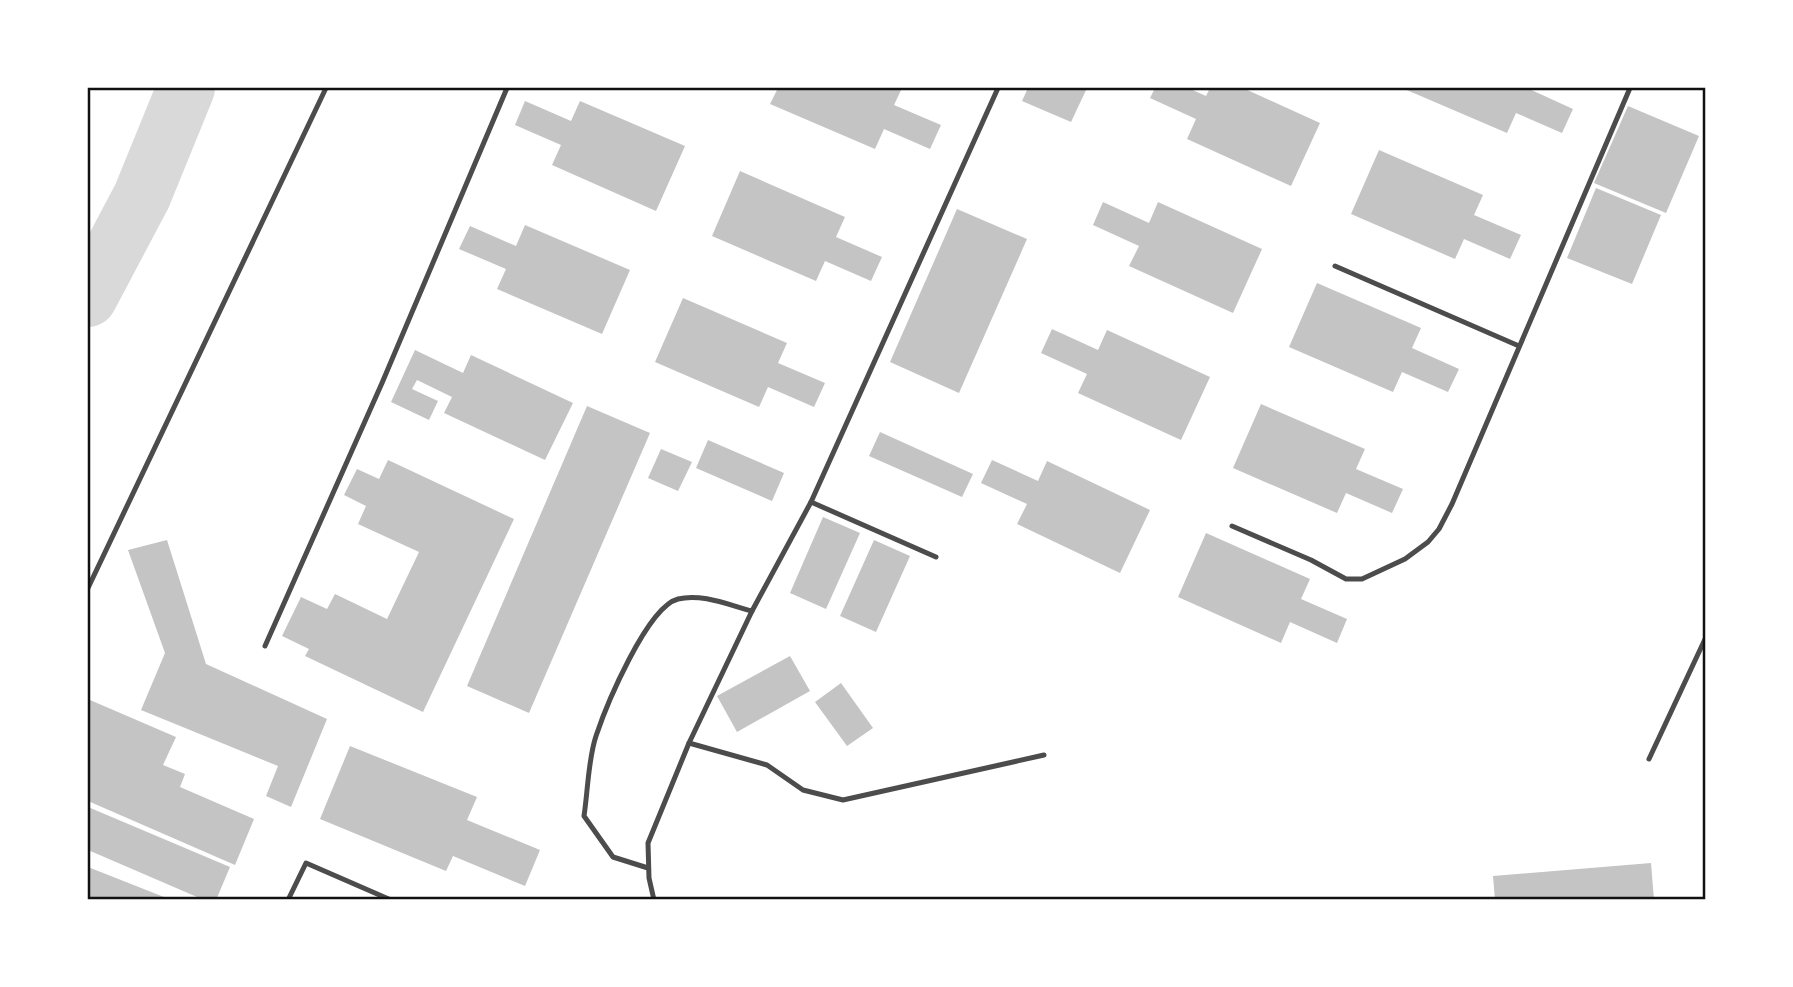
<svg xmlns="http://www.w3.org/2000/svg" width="1793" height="987" viewBox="0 0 1793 987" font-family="'Space Grotesk',sans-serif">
<rect width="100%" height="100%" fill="#fff"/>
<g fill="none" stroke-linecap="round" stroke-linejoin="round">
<polyline stroke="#d9d9d9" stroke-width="58" points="88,298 142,196 186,88"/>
</g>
<g fill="#c4c4c4">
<polygon points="778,88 902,88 894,105 941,125 930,149 884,129 875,149 770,104"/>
<polygon points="1028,88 1087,88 1071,122 1022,101"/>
<polygon points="1155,88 1188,88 1206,96 1210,88 1243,88 1320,123 1291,186 1187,139 1196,119 1150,98"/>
<polygon points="1402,88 1527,88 1573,109 1562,133 1516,113 1507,133"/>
<polygon points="525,101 571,121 580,101 685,146 656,211 552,165 561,145 515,125"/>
<polygon points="1628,106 1699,136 1666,213 1594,183"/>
<polygon points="1379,150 1483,195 1474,215 1521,235 1510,259 1464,239 1455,259 1351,214"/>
<polygon points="740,171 845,217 836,237 882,257 871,281 825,261 816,281 712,236"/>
<polygon points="1596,188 1661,215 1632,284 1567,258"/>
<polygon points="1103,202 1149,223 1158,202 1262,249 1233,313 1129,266 1139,246 1093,225"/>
<polygon points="957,209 1027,239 959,393 890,362"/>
<polygon points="525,225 630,270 602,334 497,289 506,269 459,249 470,226 516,246"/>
<polygon points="1317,283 1421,328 1412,348 1459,369 1448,392 1402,372 1393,392 1289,347"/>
<polygon points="683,298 787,343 778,363 825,383 814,407 768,387 759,407 655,362"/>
<polygon points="1052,329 1098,350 1107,330 1210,377 1181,440 1078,393 1087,374 1041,353"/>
<polygon points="415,350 463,373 471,355 573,403 545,460 444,413 452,397 417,380 412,389 438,401 429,420 391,402"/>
<polygon points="1261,404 1365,449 1356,469 1403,489 1392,513 1346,493 1337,513 1233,468"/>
<polygon points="587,406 650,433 529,713 467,686"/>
<polygon points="880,432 973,474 962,497 869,456"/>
<polygon points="708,440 784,473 772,501 696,468"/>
<polygon points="661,449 692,462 678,491 648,478"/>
<polygon points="388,460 514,519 423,712 305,656 309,649 282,636 301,597 327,609 335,594 387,619 419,552 358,524 366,506 344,495 357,469 379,479"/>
<polygon points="992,460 1038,481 1047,461 1150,510 1120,573 1017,524 1027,504 981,483"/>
<polygon points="823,517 860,533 826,609 790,593"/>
<polygon points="1206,533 1310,579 1301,599 1347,619 1337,643 1290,622 1281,643 1178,597"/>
<polygon points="167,540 206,664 327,719 291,807 266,796 278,766 141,710 165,653 128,550"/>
<polygon points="874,540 910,556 876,632 840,616"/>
<polygon points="790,656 810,691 737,732 717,696"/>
<polygon points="841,683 873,728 847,746 815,702"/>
<polygon points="90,700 176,737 163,765 185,774 180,787 254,819 235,865 88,801 88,705"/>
<polygon points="350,746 477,797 467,820 540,850 525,886 453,856 446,871 320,819"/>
<polygon points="88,807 230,867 216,900 204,900 88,850"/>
<polygon points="1651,863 1654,900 1495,900 1493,876"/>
<polygon points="88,867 169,899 169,900 88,900"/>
</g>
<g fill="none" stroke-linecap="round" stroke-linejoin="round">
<g stroke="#4c4c4c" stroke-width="5">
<polyline points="1335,266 1519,346"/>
<polyline points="811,502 936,557"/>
<polyline points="1232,526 1311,560 1346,579 1362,579 1405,559 1428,542 1439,529 1452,504 1630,88"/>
<polyline points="88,588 326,88"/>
<polyline points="265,646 382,383 507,88"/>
<polyline points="689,743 767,765 803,790 843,800 1044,755"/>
<polyline points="1649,759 1706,637"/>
<path d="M 648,868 L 613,857 L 584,816 C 588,790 588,760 596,736 C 606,706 647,607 678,599 C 701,593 729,605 752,611"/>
<polyline points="288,900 306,863 391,900"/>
<polyline points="654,900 649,878 648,843 689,743 752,611 811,502 998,88"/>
</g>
</g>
<rect width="1793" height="987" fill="none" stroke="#ffffff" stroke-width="178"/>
<rect x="89" y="89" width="1615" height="809" fill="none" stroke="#111" stroke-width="2.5"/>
</svg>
